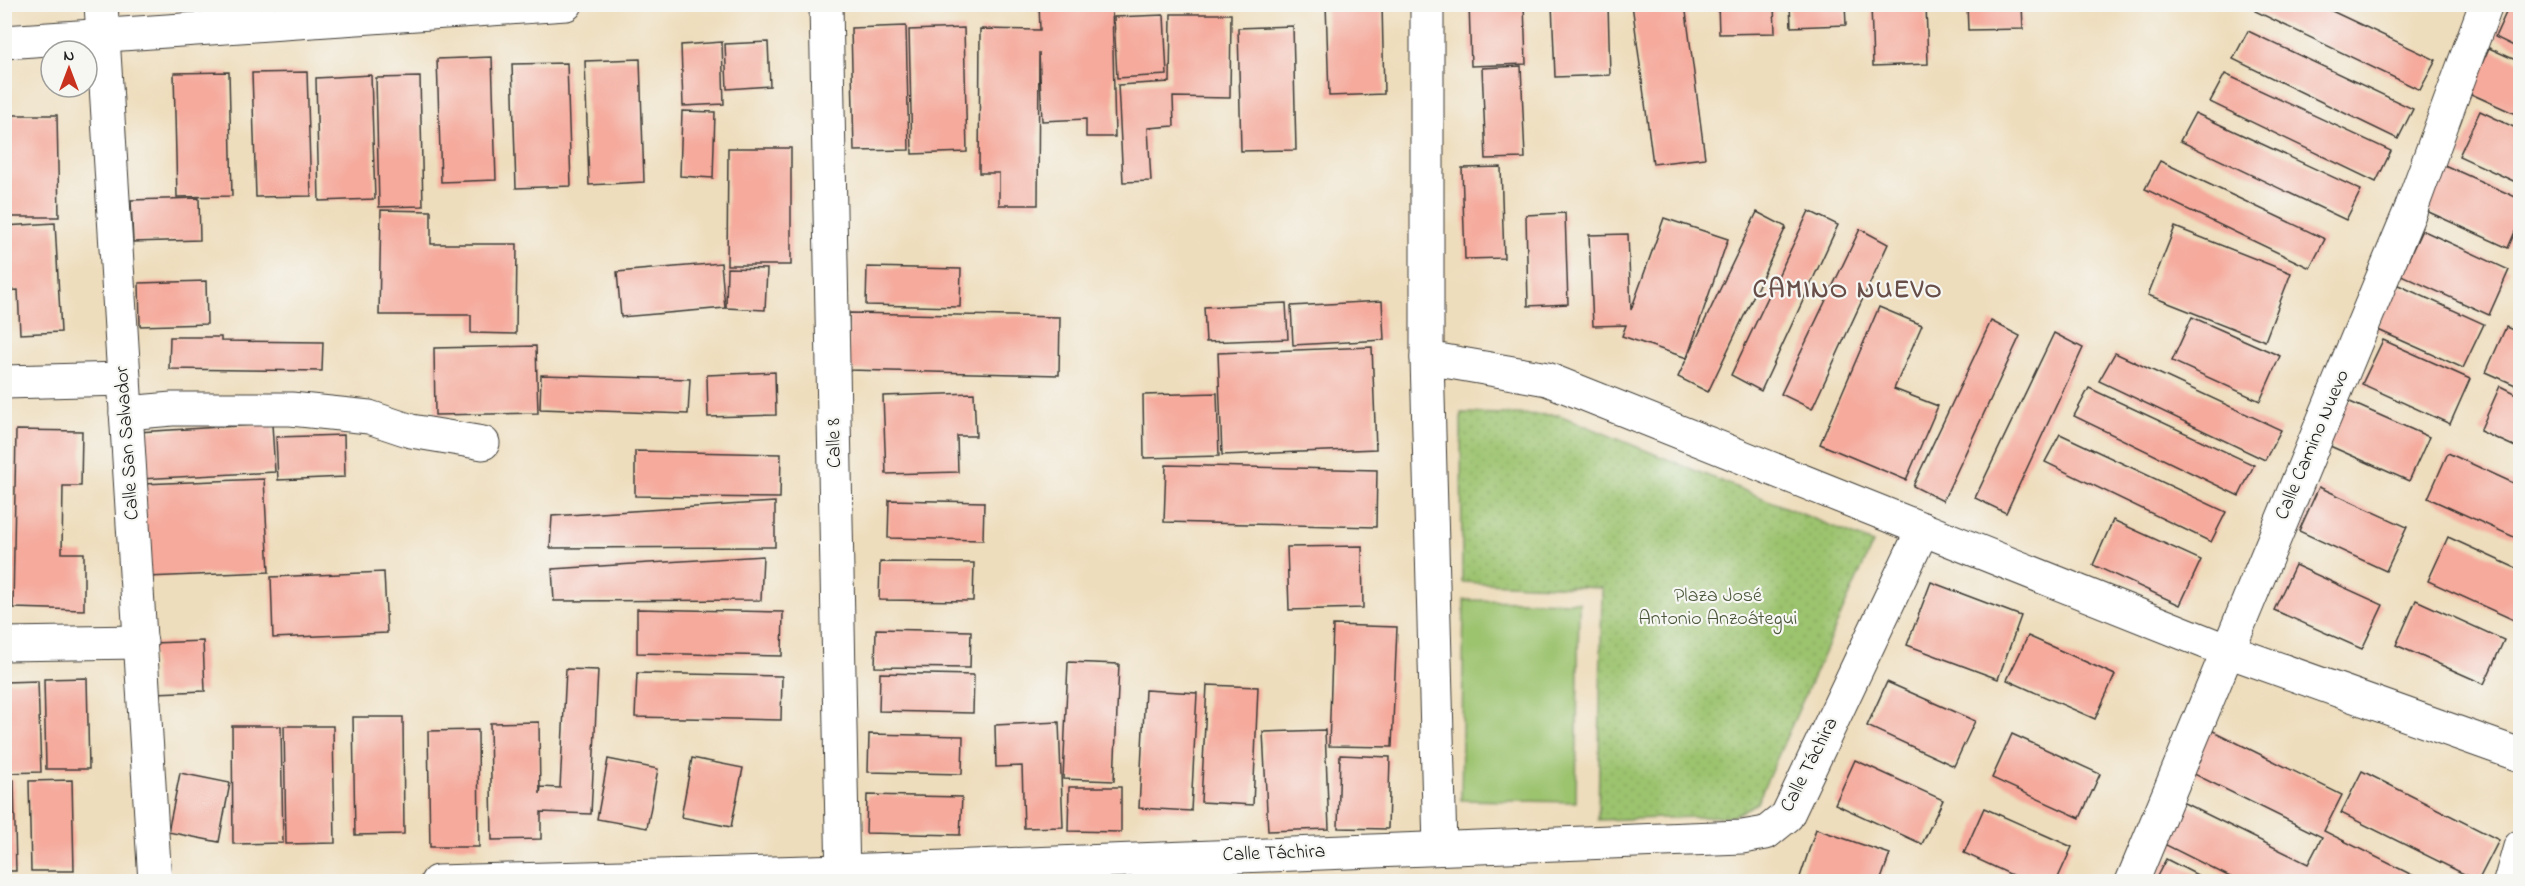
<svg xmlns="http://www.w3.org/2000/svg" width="2525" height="886" viewBox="0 0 2525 886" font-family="'Indie Flower',sans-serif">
<defs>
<pattern id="park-dots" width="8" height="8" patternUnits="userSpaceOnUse" patternTransform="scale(1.5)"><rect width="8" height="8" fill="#9cc36e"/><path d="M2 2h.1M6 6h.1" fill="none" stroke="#86a75f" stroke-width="1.8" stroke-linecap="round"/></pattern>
</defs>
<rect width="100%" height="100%" fill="#f6f6f2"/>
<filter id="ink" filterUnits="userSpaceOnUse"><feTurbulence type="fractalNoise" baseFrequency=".0167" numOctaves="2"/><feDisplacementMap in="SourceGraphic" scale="12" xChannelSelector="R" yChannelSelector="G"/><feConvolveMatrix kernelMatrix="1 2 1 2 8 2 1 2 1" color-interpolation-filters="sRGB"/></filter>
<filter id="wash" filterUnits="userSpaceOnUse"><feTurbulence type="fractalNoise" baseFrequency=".008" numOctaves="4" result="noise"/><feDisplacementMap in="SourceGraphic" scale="24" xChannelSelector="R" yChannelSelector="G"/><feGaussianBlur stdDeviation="1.35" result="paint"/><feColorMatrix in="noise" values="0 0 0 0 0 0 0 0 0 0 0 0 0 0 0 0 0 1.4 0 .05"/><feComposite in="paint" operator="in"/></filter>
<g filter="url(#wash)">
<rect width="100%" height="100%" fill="#eeddbc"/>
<polygon fill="url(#park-dots)" stroke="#5c7045" stroke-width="1.5" points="1461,413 1559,415 1873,543 1757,803 1733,816 1598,820 1602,588 1462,582"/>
<polygon fill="#9cc36e" stroke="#5c7045" stroke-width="1.5" points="1464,600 1579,602 1576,802 1461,800"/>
<g id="blocks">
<g fill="#f5aa9c">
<polygon points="1039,4 1112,4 1115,137 1086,137 1086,119 1042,121 1039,52 1038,205 999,205 999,173 979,173 980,29 1040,30"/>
<polygon points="1326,4 1382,4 1384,94 1329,96"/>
<polygon points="1469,4 1524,4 1526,64 1471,66"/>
<polygon points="1552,4 1608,4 1610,75 1555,77"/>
<polygon points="1632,4 1685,4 1705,158 1653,164"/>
<polygon points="1718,4 1774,4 1775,33 1719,34"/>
<polygon points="1790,4 1845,4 1846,25 1791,27"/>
<polygon points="1871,4 1926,4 1928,64 1873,66"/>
<polygon points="1967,4 2022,4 2023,29 1968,30"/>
<polygon points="2258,4 2317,4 2436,60 2420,90 2255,11"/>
<polygon points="2510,4 2520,4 2520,49 2495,37"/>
<polygon points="1171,14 1231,14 1230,98 1173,97 1174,126 1148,128 1151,181 1123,182 1118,85 1170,82"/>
<polygon points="1164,15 1167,75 1117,78 1114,17"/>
<polygon points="906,26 909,150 854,151 851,28"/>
<polygon points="1293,26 1296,150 1241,151 1238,28"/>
<polygon points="964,28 967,152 912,154 909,30"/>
<polygon points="2248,31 2413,109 2398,139 2233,59"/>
<polygon points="722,42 724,104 683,106 681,45"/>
<polygon points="768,42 770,86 727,89 725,44"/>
<polygon points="2489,48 2520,62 2520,116 2469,93"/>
<polygon points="492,57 496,180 441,182 437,59"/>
<polygon points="640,59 644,182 589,185 585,61"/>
<polygon points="567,63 571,186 516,188 512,64"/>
<polygon points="1521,66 1525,158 1486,159 1482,68"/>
<polygon points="229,72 232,196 177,197 174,73"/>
<polygon points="307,72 311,196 256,197 252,73"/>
<polygon points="2225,74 2391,151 2376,182 2210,102"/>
<polygon points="371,75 375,199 319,201 316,78"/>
<polygon points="420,77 423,206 379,207 376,78"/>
<polygon points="682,111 715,112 713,178 680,176"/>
<polygon points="2480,111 2520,130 2520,184 2459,156"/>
<polygon points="2195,113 2361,190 2346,220 2180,141"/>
<polygon points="4,115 57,115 59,217 4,217"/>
<polygon points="728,148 791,148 791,265 727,265"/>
<polygon points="2160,161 2325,239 2310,268 2145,189"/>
<polygon points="2440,163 2520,199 2520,220 2508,248 2420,208"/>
<polygon points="1501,167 1504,258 1465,259 1462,168"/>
<polygon points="199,198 200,240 133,242 131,200"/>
<polygon points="381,210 431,211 431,244 517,244 516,334 471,333 471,315 379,315"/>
<polygon points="1809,211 1838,225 1761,391 1731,375"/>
<polygon points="1757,212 1786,227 1708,392 1678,377"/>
<polygon points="1565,213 1568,304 1528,306 1526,215"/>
<polygon points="1664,218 1728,239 1687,358 1622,336 1626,325 1593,326 1589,235 1628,234 1631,310"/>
<polygon points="55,223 61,332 20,334 18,290 4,291 4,226"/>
<polygon points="2175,227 2291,273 2265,341 2148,295"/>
<polygon points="1860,229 1888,244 1812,409 1781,394"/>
<polygon points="2422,230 2509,270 2489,315 2401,275"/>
<polygon points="721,263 725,308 621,317 617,272"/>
<polygon points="867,267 961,269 960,307 866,305"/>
<polygon points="727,268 767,269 765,310 726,308"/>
<polygon points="206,281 207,324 140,326 139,283"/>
<polygon points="2396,284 2484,324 2463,368 2376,329"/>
<polygon points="1382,301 1384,340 1293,345 1291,306"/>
<polygon points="1286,303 1288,339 1206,342 1204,307"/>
<polygon points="1879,307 1922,325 1894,389 1938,406 1906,480 1820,444"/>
<polygon points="849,313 1060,317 1059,375 848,370"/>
<polygon points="2192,317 2280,356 2260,401 2172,361"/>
<polygon points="1991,321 2020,336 1943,501 1913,486"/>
<polygon points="2506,327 2520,333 2520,387 2486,372"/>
<polygon points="2054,333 2083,348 2006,513 1975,498"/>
<polygon points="170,337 221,337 221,341 323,342 322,371 169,369"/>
<polygon points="2383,340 2470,379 2450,424 2362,384"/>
<polygon points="536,346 538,413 435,415 434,348"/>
<polygon points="1372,347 1376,449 1222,455 1218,353"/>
<polygon points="2115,353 2281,430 2265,460 2099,381"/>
<polygon points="775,372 776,415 708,417 707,375"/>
<polygon points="541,375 690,379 688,414 540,409"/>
<polygon points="2500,386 2520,396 2520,449 2480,431"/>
<polygon points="2089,388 2254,465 2239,496 2074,416"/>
<polygon points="974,393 976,436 957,436 958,472 886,474 883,396"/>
<polygon points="1217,393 1219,456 1144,458 1143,395"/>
<polygon points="2341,398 2429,437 2409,481 2321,442"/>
<polygon points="272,424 275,472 140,479 137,432"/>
<polygon points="16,430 82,431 81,486 63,486 62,553 84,553 84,610 13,608"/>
<polygon points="2060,434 2226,512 2211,542 2045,462"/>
<polygon points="344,435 345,477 278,480 276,437"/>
<polygon points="635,451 781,454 780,498 635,496"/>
<polygon points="2448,453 2520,486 2520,527 2516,538 2428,498"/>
<polygon points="1166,465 1377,470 1376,527 1164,522"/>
<polygon points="264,479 269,572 147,577 143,484"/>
<polygon points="2319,487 2407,527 2386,571 2299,531"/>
<polygon points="889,500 984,502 983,540 888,538"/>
<polygon points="775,502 775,547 550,548 552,516"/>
<polygon points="2113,520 2201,560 2180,605 2093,565"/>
<polygon points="2448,537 2520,570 2520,610 2516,621 2428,581"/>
<polygon points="1362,546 1363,608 1289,610 1287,547"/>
<polygon points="763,556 761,600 554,601 552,569"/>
<polygon points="880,562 974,563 973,601 879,600"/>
<polygon points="2295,565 2383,605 2362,649 2274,610"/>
<polygon points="384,572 387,633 273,638 271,577"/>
<polygon points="1931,582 2021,616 1998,679 1907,645"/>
<polygon points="2416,600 2504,640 2484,684 2396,645"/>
<polygon points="637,609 783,612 782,656 637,653"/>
<polygon points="1333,625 1397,627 1392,747 1329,746"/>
<polygon points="876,629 971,631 970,668 875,667"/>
<polygon points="2028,636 2115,675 2095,719 2007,680"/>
<polygon points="203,641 205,691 155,693 153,643"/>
<polygon points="1068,662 1119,664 1114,781 1063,779"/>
<polygon points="566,669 598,670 591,814 541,812 541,839 492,840 490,723 539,722 540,794 541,787 560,788"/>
<polygon points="637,673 782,676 781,720 635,717"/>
<polygon points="880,673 974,675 973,713 879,711"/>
<polygon points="87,678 89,769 46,769 44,679"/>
<polygon points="38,681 41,772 4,773 4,682"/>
<polygon points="1887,682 1975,721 1954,766 1867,726"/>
<polygon points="1207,685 1258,687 1253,805 1201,802"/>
<polygon points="1145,690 1197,693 1191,811 1139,808"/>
<polygon points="353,717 403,717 404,834 355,835"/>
<polygon points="1059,722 1063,827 1024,828 1022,766 996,767 995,725"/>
<polygon points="232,726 281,726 283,843 233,844"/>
<polygon points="284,726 333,726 335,843 286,844"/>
<polygon points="2205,727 2342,795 2324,831 2426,882 2322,882 2311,876 2308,882 2240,882 2158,841 2178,800 2308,864 2322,837 2184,769"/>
<polygon points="478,730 479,847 430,847 428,731"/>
<polygon points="1325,730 1329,829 1268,831 1263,732"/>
<polygon points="869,734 963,736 962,774 868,772"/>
<polygon points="2012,734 2100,774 2080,818 1992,778"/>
<polygon points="1340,755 1390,757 1388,829 1338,828"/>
<polygon points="692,758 743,768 731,827 681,817"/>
<polygon points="608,759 658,769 647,828 597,819"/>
<polygon points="1855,760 1943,800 1922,844 1835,804"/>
<polygon points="2362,771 2499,840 2478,881 2341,813"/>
<polygon points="180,773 230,783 219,842 168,832"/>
<polygon points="4,780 14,780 16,871 4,871"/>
<polygon points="72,780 74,871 31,871 29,781"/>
<polygon points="1069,787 1121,787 1121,832 1068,831"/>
<polygon points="867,795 962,797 960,835 866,833"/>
<polygon points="1984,808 2072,847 2056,882 2027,882 1964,853"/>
<polygon points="1816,829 1890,854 1880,882 1799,880"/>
<polygon points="2166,859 2211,882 2154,882"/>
</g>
</g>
</g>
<g filter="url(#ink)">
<use href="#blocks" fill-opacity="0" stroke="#3c3934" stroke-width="1.5"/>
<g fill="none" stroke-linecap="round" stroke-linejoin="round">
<g stroke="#3c3934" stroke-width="35">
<g id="street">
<polyline points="101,4 155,882"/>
<polyline points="826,4 843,882"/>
<polyline points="1427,4 1427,358 1440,848"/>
<polyline points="4,42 566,4"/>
<polyline points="1427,358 1547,379 2228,651 2520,755"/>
<polyline points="4,382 124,379"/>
<polyline points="126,413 172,409 291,409 369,417 411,431 483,443"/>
<polyline points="4,644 141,642"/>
<polyline points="437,882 843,871 1742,837 1766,833 1787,816 1923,529"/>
<polyline points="2132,882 2411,209 2486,4"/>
<polyline points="2510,882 2520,847"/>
</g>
</g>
<use href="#street" stroke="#fff" stroke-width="33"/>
</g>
</g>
<g text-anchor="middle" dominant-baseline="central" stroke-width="4.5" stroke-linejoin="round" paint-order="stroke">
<g font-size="20" fill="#1c1c1c" stroke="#f6f6f2">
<text transform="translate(128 443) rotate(-94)">Calle San Salvador</text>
<text transform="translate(835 443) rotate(-91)">Calle 8</text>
<text transform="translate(2313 445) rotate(-67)">Calle Camino Nuevo</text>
<text transform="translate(1810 765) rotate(-63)">Calle Táchira</text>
<text transform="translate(1274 854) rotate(-2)">Calle Táchira</text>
</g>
<g font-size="20" fill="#495639" stroke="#f6f6f2">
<text x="1718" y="596">Plaza José<tspan x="1718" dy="23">Antonio Anzoátegui</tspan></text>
</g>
<g font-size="26" font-weight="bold" letter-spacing="1.5" fill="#684e49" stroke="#f6f6f2">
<text x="1848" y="291">CAMINO NUEVO</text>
</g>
</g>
<rect width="2525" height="886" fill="none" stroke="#f6f6f2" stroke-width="24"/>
<g transform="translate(69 69)"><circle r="28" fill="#f6f6f2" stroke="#9f9f9c" stroke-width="1.5"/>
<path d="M0-4.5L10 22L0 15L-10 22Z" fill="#c8321e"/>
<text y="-9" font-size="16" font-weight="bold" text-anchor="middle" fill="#1c1c1c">N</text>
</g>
</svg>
